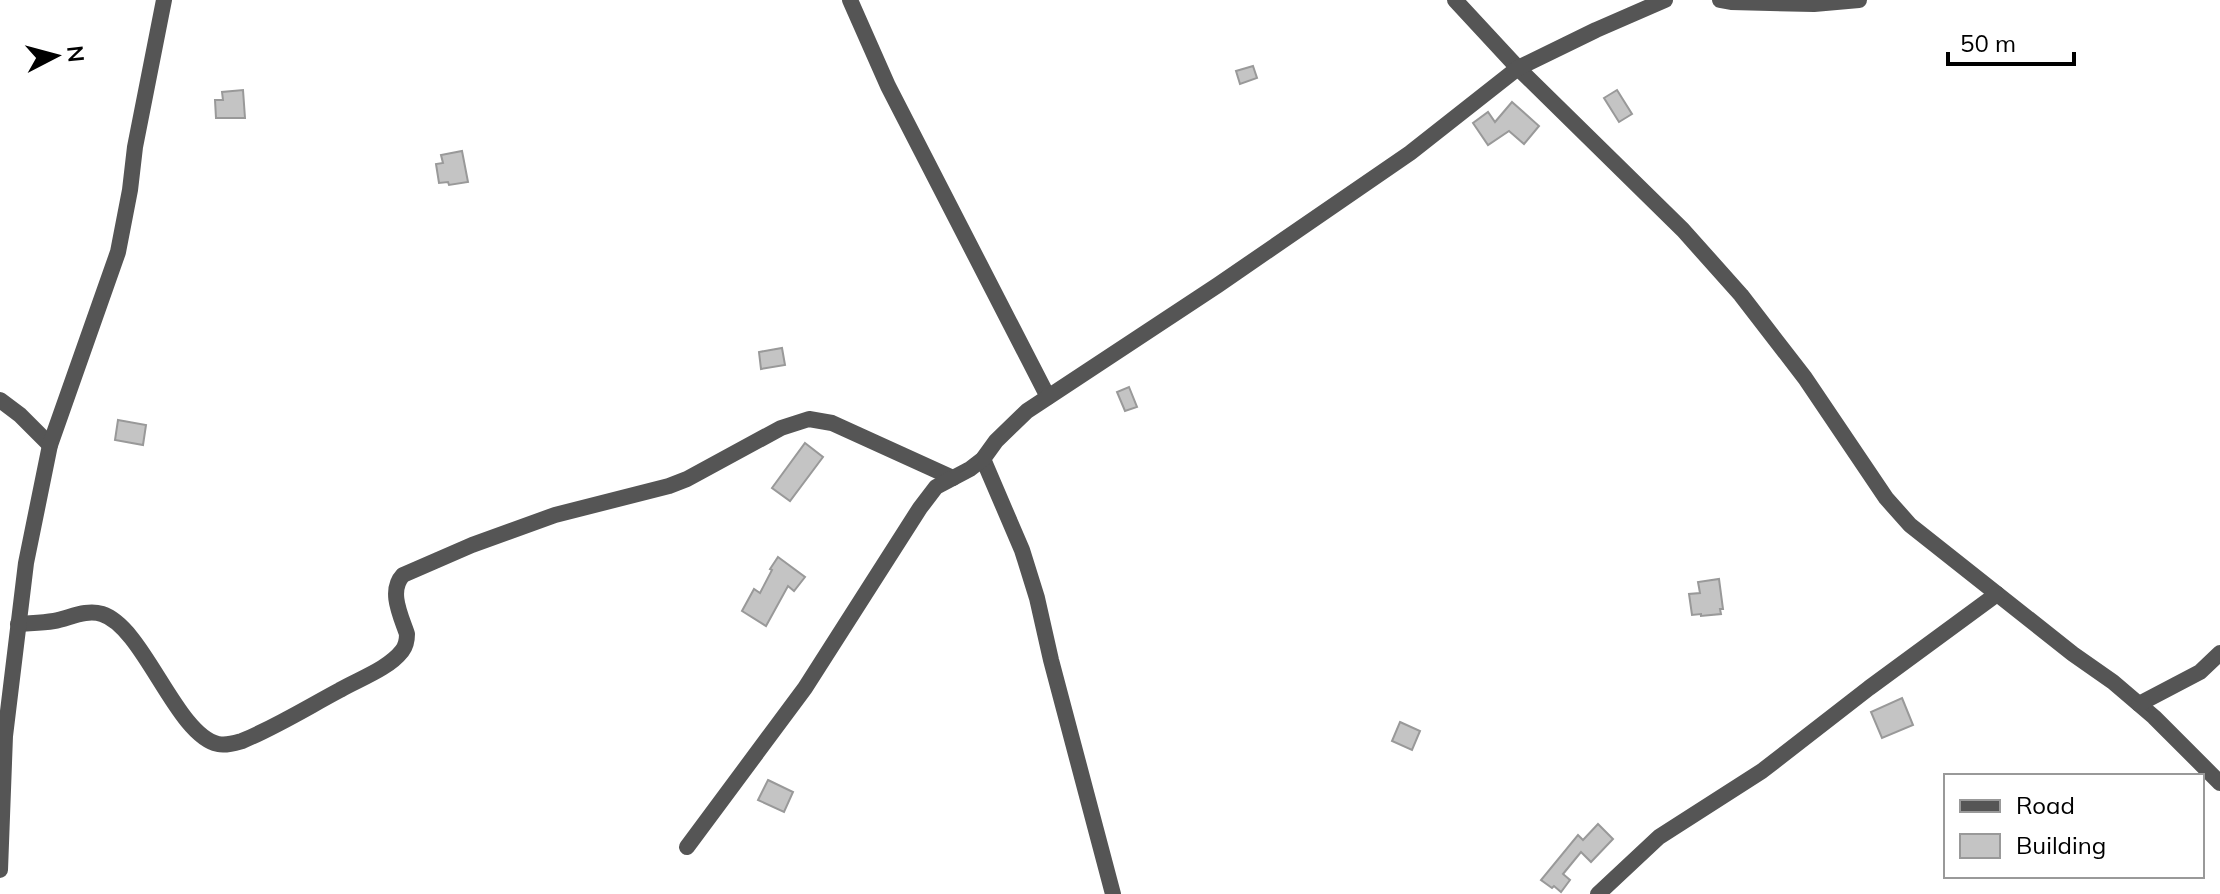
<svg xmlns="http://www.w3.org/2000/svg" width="2220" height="894" viewBox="0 0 2220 894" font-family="Mulish,sans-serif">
<rect width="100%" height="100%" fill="#fff"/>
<g fill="#c4c4c4" stroke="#999" stroke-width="2">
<polygon points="1253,66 1257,78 1240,84 1236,71"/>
<polygon points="243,90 245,118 216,118 215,100 223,100 222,92"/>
<polygon points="1617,90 1632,114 1619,122 1604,98"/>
<polygon points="1512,102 1539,126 1524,144 1509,131 1488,145 1473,123 1488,112 1495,122"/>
<polygon points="462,151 468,182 449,185 448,182 439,183 436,164 443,163 441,155"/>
<polygon points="782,348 785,365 761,369 759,352"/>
<polygon points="1129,387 1137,407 1125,411 1117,392"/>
<polygon points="118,420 146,425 143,445 115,440"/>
<polygon points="805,443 823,457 790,501 772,488"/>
<polygon points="778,557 805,577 794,591 788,586 766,626 742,611 754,589 760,593 772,570 770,569"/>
<polygon points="1719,579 1723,609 1720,609 1721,614 1701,616 1701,614 1692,615 1689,594 1700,593 1698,582"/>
<polygon points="1902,698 1913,725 1882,738 1871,712"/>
<polygon points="1400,722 1420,731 1412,750 1392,741"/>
<polygon points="768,780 793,792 784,812 758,800"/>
<polygon points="1598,824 1613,839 1591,862 1581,852 1563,874 1570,880 1561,892 1554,886 1552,888 1541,880 1578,835 1583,840"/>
</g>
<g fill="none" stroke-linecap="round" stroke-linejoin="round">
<g stroke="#555" stroke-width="16">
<polyline points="850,0 888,86 1048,397"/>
<polyline points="1455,0 1518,68 1683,230 1741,295 1805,378 1886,498 1910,525 2073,654 2113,682 2154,717 2220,783"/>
<polyline points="1720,0 1731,2 1814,4 1859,0"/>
<polyline points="0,400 20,415 50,445"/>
<polyline points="983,459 1022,550 1037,598 1051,660 1113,894"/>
<path d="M 18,624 C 30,623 42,623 54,621 C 70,618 86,609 102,614 C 144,627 176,735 218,744 C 226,746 235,743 242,741 C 276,727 308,707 340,690 C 359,679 388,669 402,651 C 406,646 407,640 407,634 C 401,616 388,591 403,575 L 472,545 L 555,515 L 669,486 L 687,479 L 781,428 L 809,419 L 832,423 L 953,478"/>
<polyline points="2139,704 2200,672 2220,653"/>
<polyline points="687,847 805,688 920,508 936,487 970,469 983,459 996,441 1027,411 1218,285 1410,153 1518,68 1596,30 1665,0"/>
<polyline points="0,870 5,736 26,563 50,445 118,252 130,190 135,147 164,0"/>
<polyline points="1598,894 1659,837 1762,771 1869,688 1997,594"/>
</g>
</g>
<rect x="1944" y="774" width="260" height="104" fill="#ffffff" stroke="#999999" stroke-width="2"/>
<rect x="1960" y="800" width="40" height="12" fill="#555555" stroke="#999999" stroke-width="2"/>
<text x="2016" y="814" font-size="24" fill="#000000">Road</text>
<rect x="1960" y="834" width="40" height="24" fill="#c4c4c4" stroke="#999999" stroke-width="2"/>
<text x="2016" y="854" font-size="24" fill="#000000">Building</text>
<g transform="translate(56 56) rotate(84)" stroke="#ffffff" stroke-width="6" paint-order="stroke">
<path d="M0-6L14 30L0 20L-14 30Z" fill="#000000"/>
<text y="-12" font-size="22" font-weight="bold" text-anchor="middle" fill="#000000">N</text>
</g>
<path d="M1948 52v12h126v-12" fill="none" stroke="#000000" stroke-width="4"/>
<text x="1960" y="52" font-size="24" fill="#000000" stroke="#ffffff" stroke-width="6" paint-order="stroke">50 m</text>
</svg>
